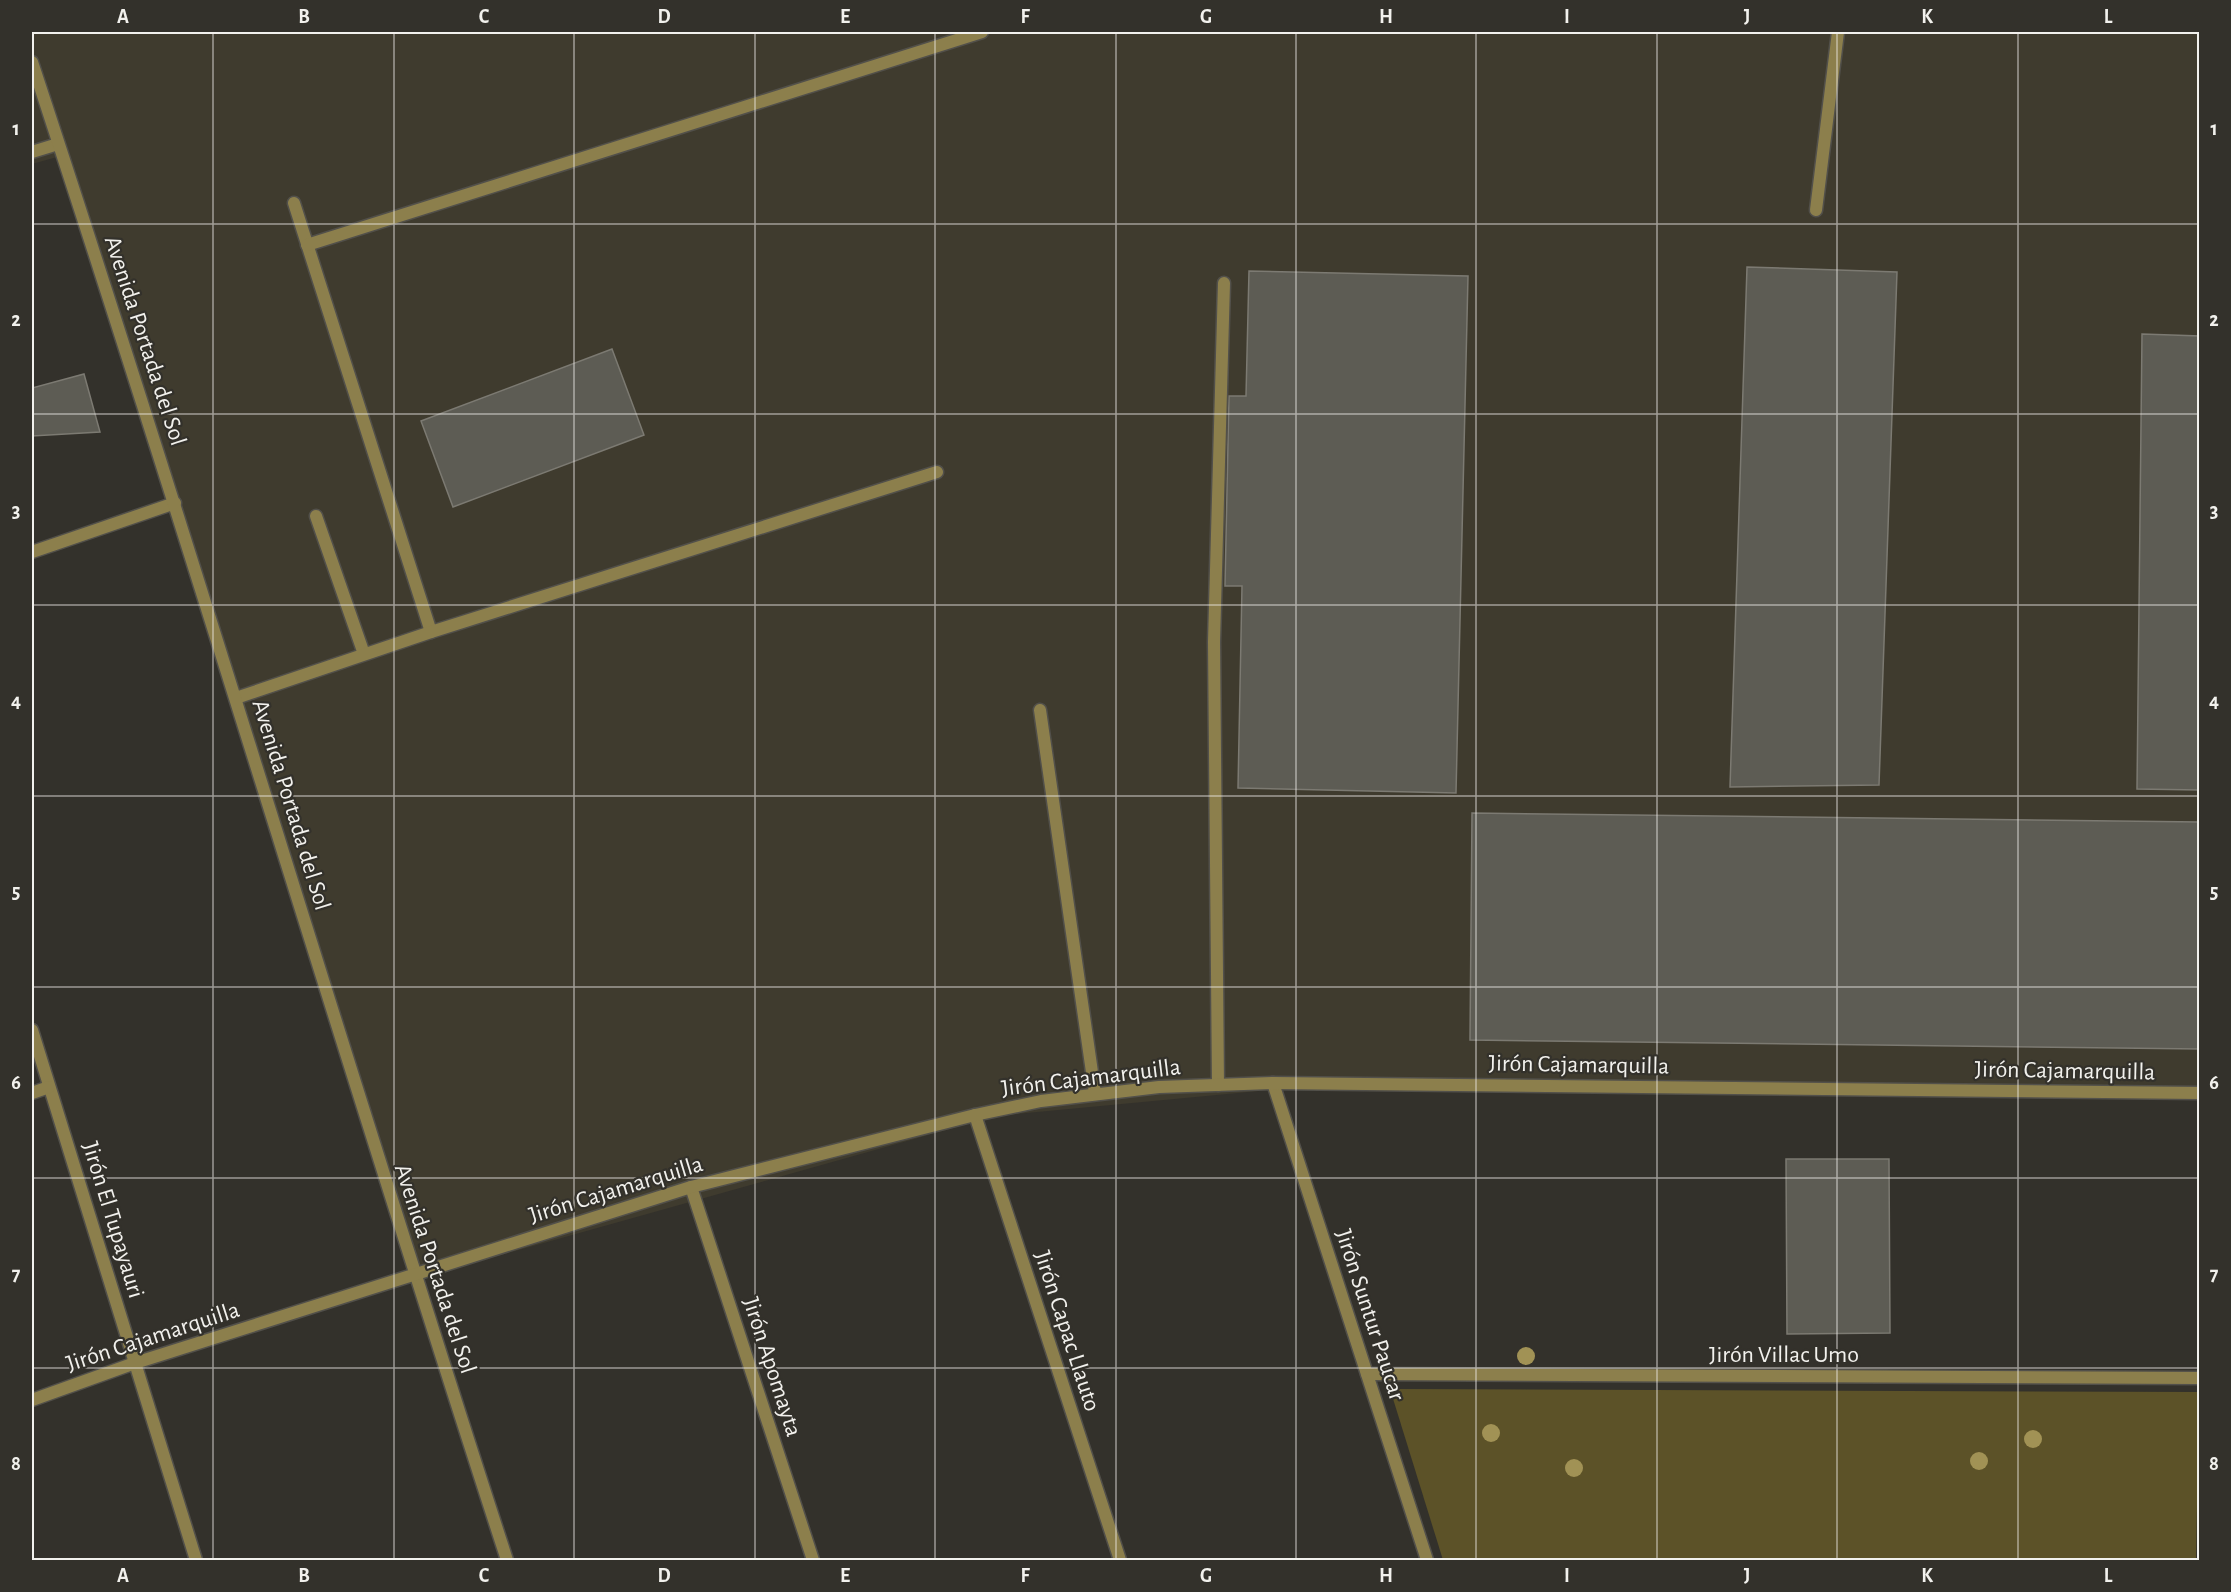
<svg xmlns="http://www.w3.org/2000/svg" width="2231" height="1592" viewBox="0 0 2231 1592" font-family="'Alegreya Sans',sans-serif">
<rect width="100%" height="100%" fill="#33312b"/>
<polygon fill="#3f3b2e" points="32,32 2199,32 2199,1096 1291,1088 996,1116 412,1280 57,157 32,164"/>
<polygon fill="#5c5228" points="1390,1389 2199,1392 2196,1560 1443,1560"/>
<g fill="#5d5c54" stroke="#7c7a72" stroke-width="1.5">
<polygon points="1747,267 1897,272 1879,785 1730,787"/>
<polygon points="1249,271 1468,276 1456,793 1238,788 1242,586 1225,586 1229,396 1246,396"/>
<polygon points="2142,334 2200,336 2200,790 2137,789"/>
<polygon points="612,349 644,435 453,507 421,421"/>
<polygon points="84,374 100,432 32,436 32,388"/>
<polygon points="1472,813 2200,822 2200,1049 1470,1040"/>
<polygon points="1786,1159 1889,1159 1890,1333 1787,1334"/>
</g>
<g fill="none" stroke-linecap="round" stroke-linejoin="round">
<g stroke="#52504a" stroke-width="15">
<g id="service">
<polyline points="294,203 431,632"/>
<polyline points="1816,210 1838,32"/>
<polyline points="307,245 982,32"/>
<polyline points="316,516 364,654"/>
<polyline points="236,698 431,632 937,472"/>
<polyline points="1040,710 1095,1093"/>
<polyline points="1218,1085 1214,642 1224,283"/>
</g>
</g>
<g stroke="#52504a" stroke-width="15">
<g id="minor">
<polyline points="32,152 58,144"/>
<polyline points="32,552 175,503"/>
<polyline points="32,1030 196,1560"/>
<polyline points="1273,1083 1427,1560"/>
<polyline points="32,1093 49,1087"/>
<polyline points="975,1115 1120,1560"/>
<polyline points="691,1187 813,1560"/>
<polyline points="1367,1374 2200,1378"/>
</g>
</g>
<g stroke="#52504a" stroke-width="15">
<g id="tertiary">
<path d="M 32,62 C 196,560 345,1062 507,1560"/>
<polyline points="32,1400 135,1363 691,1187 975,1115 1041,1101 1159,1087 1273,1083 2200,1093"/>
</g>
</g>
<use href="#service" stroke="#8c7f4c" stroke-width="12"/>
<use href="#minor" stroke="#8c7f4c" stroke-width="12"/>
<use href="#tertiary" stroke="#8c7f4c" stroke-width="12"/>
</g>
<g fill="#a19255">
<circle cx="1526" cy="1356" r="9"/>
<circle cx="1491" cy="1433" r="9"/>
<circle cx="2033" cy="1439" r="9"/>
<circle cx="1979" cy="1461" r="9"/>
<circle cx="1574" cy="1468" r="9"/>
</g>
<path fill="none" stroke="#f2f1ed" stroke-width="1.5" stroke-opacity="0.55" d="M 213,32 L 213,1560M 394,32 L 394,1560M 574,32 L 574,1560M 755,32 L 755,1560M 935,32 L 935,1560M 1116,32 L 1116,1560M 1296,32 L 1296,1560M 1476,32 L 1476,1560M 1657,32 L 1657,1560M 1837,32 L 1837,1560M 2018,32 L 2018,1560M 32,224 L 2200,224M 32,414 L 2200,414M 32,605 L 2200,605M 32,796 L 2200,796M 32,987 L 2200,987M 32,1178 L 2200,1178M 32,1368 L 2200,1368"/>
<g text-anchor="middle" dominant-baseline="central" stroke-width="4.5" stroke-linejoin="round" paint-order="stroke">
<g font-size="24" fill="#f2f1ed" stroke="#33312b">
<text transform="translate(145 341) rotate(72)">Avenida Portada del Sol</text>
<text transform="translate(291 805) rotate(73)">Avenida Portada del Sol</text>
<text transform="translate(1579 1065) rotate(1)">Jirón Cajamarquilla</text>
<text transform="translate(2065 1071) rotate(1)">Jirón Cajamarquilla</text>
<text transform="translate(1091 1078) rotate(-7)">Jirón Cajamarquilla</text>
<text transform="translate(616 1190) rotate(-17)">Jirón Cajamarquilla</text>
<text transform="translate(113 1220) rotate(73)">Jirón El Tupayauri</text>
<text transform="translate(435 1269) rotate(72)">Avenida Portada del Sol</text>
<text transform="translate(1370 1315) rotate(72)">Jirón Suntur Paucar</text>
<text transform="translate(1067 1331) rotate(72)">Jirón Capac Llauto</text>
<text transform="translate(153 1337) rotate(-18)">Jirón Cajamarquilla</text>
<text x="1784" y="1355">Jirón Villac Umo</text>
<text transform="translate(772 1367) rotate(72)">Jirón Apomayta</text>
</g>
</g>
<rect width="2231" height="1592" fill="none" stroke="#33312b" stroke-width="66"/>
<rect x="33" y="33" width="2165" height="1526" fill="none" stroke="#f2f1ed" stroke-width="2"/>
<g font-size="20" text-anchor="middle" font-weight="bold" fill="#f2f1ed">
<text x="123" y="23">A</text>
<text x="304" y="23">B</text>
<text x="484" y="23">C</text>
<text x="664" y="23">D</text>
<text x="845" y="23">E</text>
<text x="1025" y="23">F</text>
<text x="1206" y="23">G</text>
<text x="1386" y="23">H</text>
<text x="1567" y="23">I</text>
<text x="1747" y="23">J</text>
<text x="1927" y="23">K</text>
<text x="2108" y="23">L</text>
<text x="16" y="135">1</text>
<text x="2214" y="135">1</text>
<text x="16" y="326">2</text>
<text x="2214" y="326">2</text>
<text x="16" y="517">3</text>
<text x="2214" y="517">3</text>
<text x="16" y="707">4</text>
<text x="2214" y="707">4</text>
<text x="16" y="898">5</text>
<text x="2214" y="898">5</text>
<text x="16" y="1089">6</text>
<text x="2214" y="1089">6</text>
<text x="16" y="1280">7</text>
<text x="2214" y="1280">7</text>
<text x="16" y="1470">8</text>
<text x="2214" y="1470">8</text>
<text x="123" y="1582">A</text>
<text x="304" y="1582">B</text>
<text x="484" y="1582">C</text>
<text x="664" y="1582">D</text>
<text x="845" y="1582">E</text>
<text x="1025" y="1582">F</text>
<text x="1206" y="1582">G</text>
<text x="1386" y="1582">H</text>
<text x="1567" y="1582">I</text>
<text x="1747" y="1582">J</text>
<text x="1927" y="1582">K</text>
<text x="2108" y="1582">L</text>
</g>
</svg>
